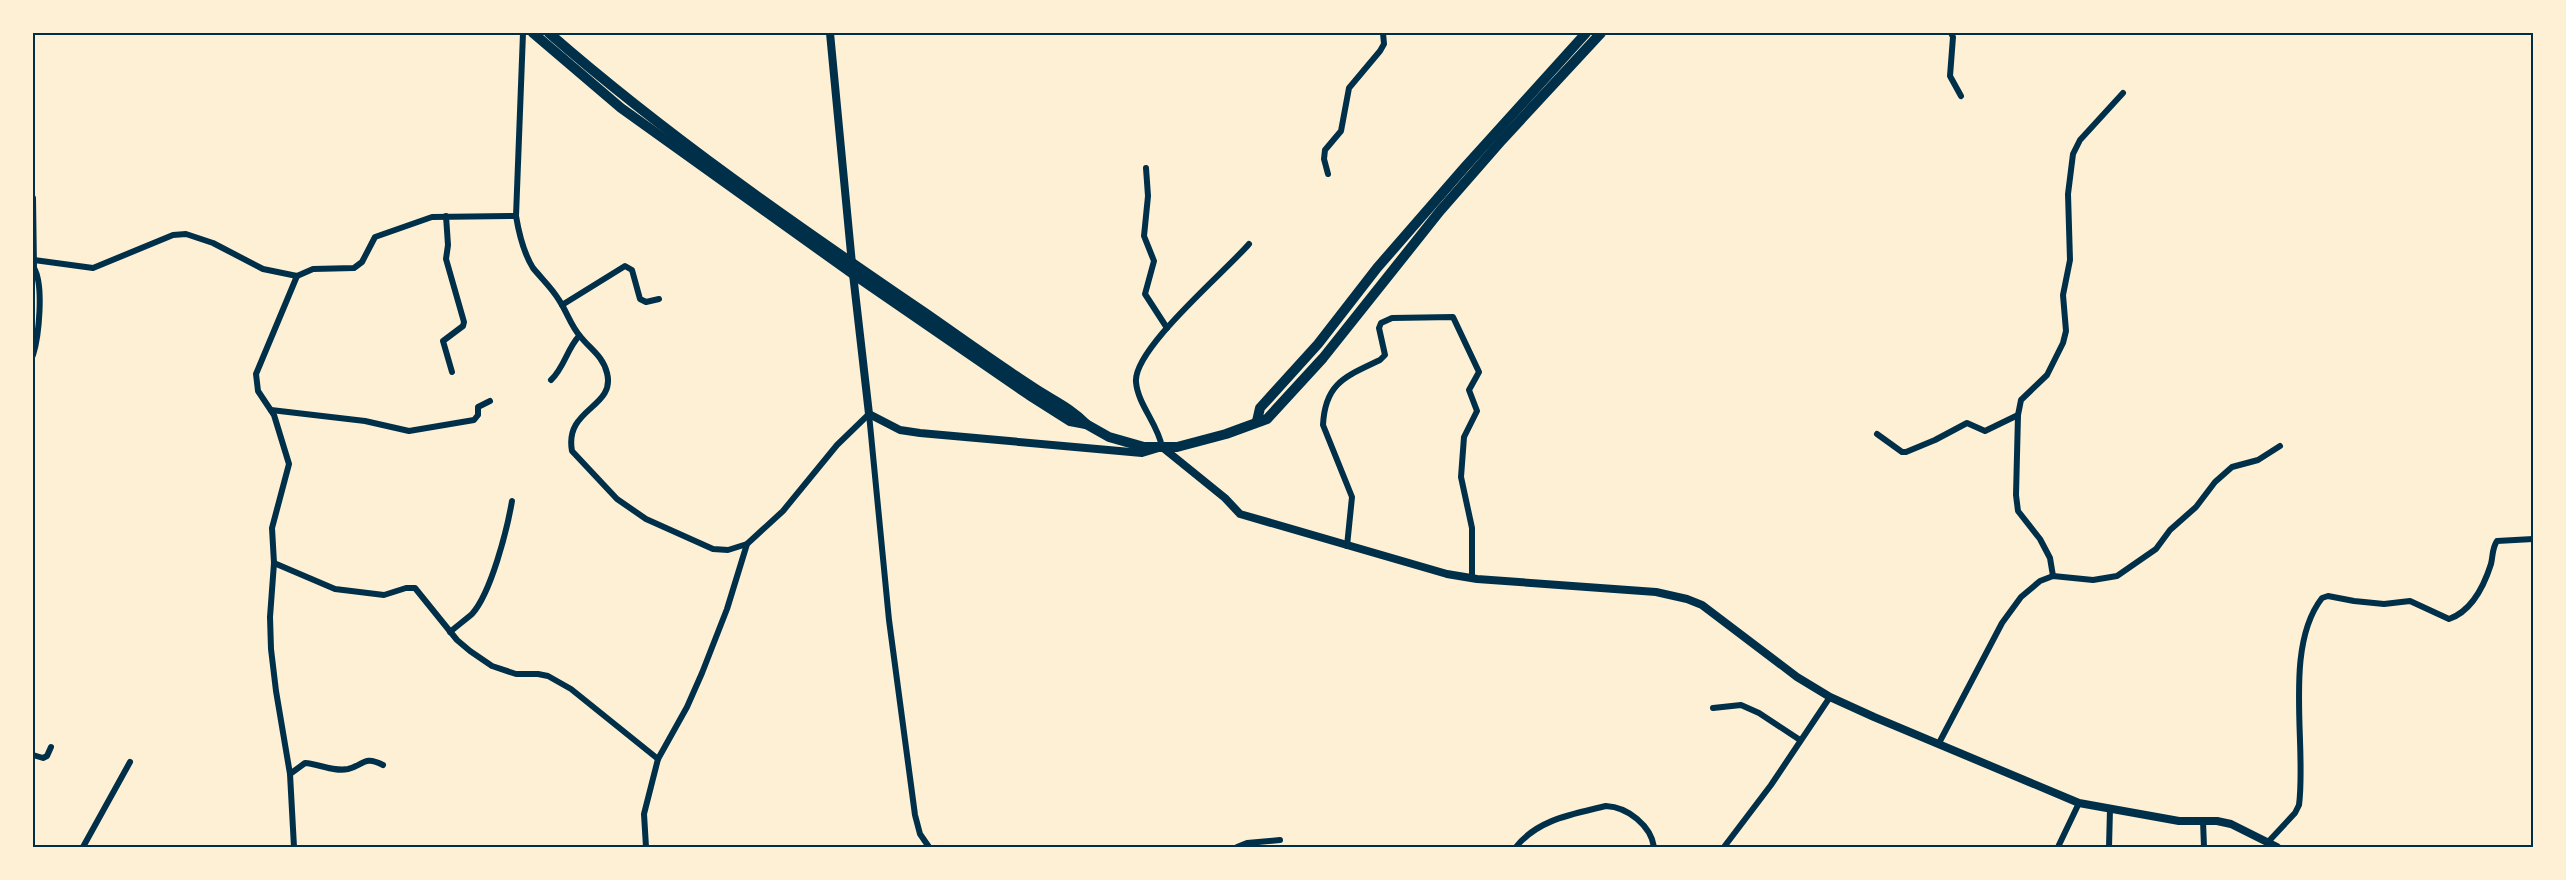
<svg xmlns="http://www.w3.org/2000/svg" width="2566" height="880" viewBox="0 0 2566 880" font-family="'Alegreya Sans',sans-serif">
<rect width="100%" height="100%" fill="#fdf0d5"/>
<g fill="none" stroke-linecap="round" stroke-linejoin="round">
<g stroke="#003049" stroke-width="6">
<path d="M 523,33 L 516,216 C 519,234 523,252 533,268 C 542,279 552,288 559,300 C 567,312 571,326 580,336 C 590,349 603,356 607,373 C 616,408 564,408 572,451 L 617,499 L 646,519 L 713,549 L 728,550 L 747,544"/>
<polyline points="1951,33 1953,37 1950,76 1961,96"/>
<polyline points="1146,168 1148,196 1144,236 1154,261 1145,294 1167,328"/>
<polyline points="1328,174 1324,159 1325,150 1341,131 1349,88 1380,51 1384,44 1383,33"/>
<path d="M 33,198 L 34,268 C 44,285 39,336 33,355"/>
<polyline points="446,216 448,245 446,259 464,322 463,326 443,341 452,372"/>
<polyline points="34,260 93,268 173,235 186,234 213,243 263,269 297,276 313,269 354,268 362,262 375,237 432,217 516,216"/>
<polyline points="562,305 625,266 632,270 640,299 646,302 659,299"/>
<path d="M 551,380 C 564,368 567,349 579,336"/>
<polyline points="271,410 365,421 409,431 474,420 478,415 478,407 490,401"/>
<polyline points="869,414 889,620 915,815 920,834 929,847"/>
<polyline points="1877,434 1902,452 1906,452 1935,440 1967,423 1985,431 2018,415"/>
<path d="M 1162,447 C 1158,424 1138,405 1136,382 C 1133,349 1225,272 1249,244"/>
<path d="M 1347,546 L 1352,497 L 1323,425 C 1325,382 1347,376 1380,360 L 1385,355 L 1379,328 L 1381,323 L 1392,318 L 1453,317 L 1479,372 L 1469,390 L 1477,411 L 1464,437 L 1461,477 L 1472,528 L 1472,578"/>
<polyline points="274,563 335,589 384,595 406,588 415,588 457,640 470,651 492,666 516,674 538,674 548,676 571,689 658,759"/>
<polyline points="2053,576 2050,558 2040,539 2018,511 2016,495 2018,415 2021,400 2047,375 2063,343 2066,331 2063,295 2070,260 2068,194 2073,154 2080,140 2123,93"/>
<path d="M 450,632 C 457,626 465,620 472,614 C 491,593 507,530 512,501"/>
<polyline points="1713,708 1741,705 1759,713 1800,740"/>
<polyline points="1939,743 2002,623 2021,597 2040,581 2053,576 2093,580 2117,576 2156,549 2170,530 2196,507 2215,482 2232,467 2258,460 2280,446"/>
<polyline points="33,755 43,758 47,756 51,747"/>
<polyline points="290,774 276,691 271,649 270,617 274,563 272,528 289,464 274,415 258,391 256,374 297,276"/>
<polyline points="2203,821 2204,847"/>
<path d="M 2269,841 L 2295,813 L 2299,805 C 2307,745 2283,648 2322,598 L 2328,596 L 2354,601 L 2384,604 L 2410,601 L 2449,619 C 2472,611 2484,586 2491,564 C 2493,556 2492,548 2497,541 L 2533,539"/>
<polyline points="83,847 130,762"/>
<path d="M 294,847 L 290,774 L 305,763 C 319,764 334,772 348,769 C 364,765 364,755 383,765"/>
<polyline points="646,847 644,814 658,759 687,707 702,673 727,609 747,544 783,511 837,445 869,414"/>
<polyline points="1237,847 1247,843 1280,840"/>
<path d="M 1516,847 C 1538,819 1574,814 1606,806 C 1628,807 1651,826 1654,847"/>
<polyline points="1724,847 1771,785 1830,697"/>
<polyline points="2058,847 2079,803"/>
<polyline points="2109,847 2110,809"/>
</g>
<g stroke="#003049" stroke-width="8">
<polyline points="830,33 852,264"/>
<polyline points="853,274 869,414 900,430 920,433 1142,453 1162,447 1225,498 1240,514 1447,574 1477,579 1656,592 1687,599 1702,605 1797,677 1830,697 1874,717 2079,803 2179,821 2217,821 2231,824 2277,847"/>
</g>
<g stroke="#003049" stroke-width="10">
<polyline points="533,33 621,108 853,274 1029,395 1070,421 1086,424 1109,437 1144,447 1177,447 1226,434 1267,419 1323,358 1440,211 1502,140 1601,33"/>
<path d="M 549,33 C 667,136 796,225 925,313 C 961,338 997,364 1034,388 C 1052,400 1071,408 1086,424"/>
<polyline points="1257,421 1260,408 1318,344 1377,268 1464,168 1586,33"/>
</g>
</g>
<rect width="2566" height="880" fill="none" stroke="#fdf0d5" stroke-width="69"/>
<rect x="34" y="34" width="2498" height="812" fill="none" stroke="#003049" stroke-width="2"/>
</svg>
